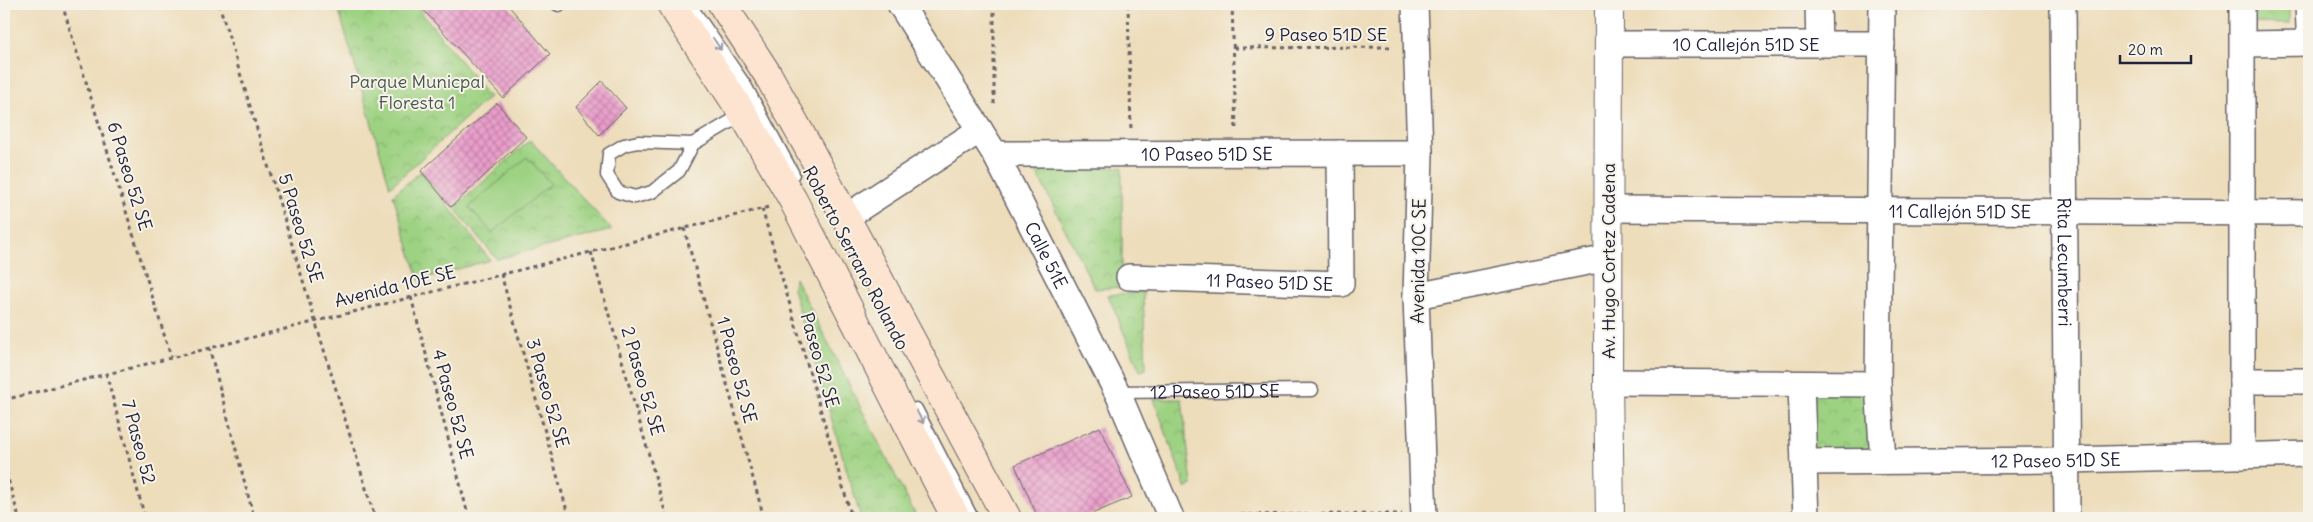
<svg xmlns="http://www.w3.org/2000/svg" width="2313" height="522" viewBox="0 0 2313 522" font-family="Delius,sans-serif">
<defs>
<pattern id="park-crowns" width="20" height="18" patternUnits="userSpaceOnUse" patternTransform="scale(1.25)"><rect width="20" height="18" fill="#9dd282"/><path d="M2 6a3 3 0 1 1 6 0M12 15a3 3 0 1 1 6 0" fill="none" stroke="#87b471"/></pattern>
<pattern id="building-cross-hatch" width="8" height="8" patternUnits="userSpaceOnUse" patternTransform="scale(1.25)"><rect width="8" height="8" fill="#ea9ecb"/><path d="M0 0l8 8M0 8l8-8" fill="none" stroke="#bd80a6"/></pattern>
</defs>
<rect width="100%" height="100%" fill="#f7f3e8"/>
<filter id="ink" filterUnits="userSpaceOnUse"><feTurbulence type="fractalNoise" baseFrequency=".02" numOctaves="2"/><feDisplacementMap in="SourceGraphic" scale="10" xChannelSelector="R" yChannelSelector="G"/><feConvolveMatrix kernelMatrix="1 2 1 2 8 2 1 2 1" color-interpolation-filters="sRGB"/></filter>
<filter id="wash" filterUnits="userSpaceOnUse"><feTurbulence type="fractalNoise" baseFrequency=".0096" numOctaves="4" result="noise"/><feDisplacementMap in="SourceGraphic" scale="20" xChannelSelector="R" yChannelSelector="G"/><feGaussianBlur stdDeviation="1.12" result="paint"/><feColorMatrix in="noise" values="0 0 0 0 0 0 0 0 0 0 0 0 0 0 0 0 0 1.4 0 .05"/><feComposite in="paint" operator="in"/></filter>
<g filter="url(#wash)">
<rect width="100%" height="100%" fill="#edddbb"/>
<g fill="url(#park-crowns)" stroke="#607a5e">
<polygon points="337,4 415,4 489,97 390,187"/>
<polygon points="2250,4 2289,4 2289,24 2250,23"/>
<polygon points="530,140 612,230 497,259 454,208"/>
<polygon points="1034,167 1122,167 1122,287 1095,289"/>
<polygon points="421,171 490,260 419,280 393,195"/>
<polygon points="795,278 917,518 861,518 793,289"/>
<polygon points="1143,292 1146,369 1140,371 1108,295"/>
<polygon points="1878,384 1883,461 1804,462 1801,385"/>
<polygon points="1154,399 1182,399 1192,485 1186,489"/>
</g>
<polygon fill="#9dd282" stroke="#607a5e" points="527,157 551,184 492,233 469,207"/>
<g id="blocks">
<g fill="url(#building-cross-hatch)">
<polygon points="418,4 507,4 550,54 503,98"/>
<polygon points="602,81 626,108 599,135 576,107"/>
<polygon points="497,103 526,137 451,207 421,171"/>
<polygon points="1100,427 1132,497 1082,518 1038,518 1015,465"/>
</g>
</g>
</g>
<g filter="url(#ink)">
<use href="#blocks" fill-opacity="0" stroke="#696368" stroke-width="1"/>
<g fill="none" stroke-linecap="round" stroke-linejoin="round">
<g stroke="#696368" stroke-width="15">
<g id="service">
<polyline points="557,4 559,5"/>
<polyline points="689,4 746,87 793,174"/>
<polyline points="693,144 679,171 652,192 635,197 618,192 607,175 609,154 624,145 638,142 693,144 743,114"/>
<path id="s1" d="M 1117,392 L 1312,390"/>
<polyline points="916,409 972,518"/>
</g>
</g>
<g stroke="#696368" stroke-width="28">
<g id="minor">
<path id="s2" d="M 900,4 L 995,154 L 1120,398 L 1171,518"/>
<polyline points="1415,4 1420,153 1416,296 1424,518"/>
<polyline points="1818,4 1819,44"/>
<polyline points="1882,4 1878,384 1883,461"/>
<path id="s3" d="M 2063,4 L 2067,518"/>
<polyline points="2308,4 2309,28"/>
<path id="s4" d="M 1608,44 L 1882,44"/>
<polyline points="2244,44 2309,43"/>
<path id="s5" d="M 995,154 L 1420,153"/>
<path id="s6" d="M 1610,209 L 2309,213"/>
<polyline points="846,217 980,130"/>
<path id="s7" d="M 1129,277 L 1341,284 L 1340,153"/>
<polyline points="1416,296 1608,258"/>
<polyline points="2242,381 2309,381"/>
<polyline points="1608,382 1878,384"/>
<polyline points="1801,385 1806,518"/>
<polyline points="2242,456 2242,4"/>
<path id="s8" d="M 1804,462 L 2067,460 L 2309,454"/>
</g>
</g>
<g stroke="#696368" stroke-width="30">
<polyline id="tertiary" points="1609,4 1608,382 1610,518"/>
</g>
<g stroke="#696368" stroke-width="30">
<g id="secondary">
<polyline points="671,4 743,114 793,200 956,518"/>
<polyline points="722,4 768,75 808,147 1007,518"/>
</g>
</g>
<g stroke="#696368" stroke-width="3" stroke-dasharray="4 4" stroke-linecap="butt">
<polyline points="62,4 171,357"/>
<polyline points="219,4 375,518"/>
<polyline points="994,4 994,106"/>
<polyline points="1128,4 1131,131"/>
<polyline points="1232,4 1236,130"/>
<polyline points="1234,48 1392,47"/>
<polyline points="762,209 852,518"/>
<polyline points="684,228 764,518"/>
<polyline points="591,252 667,518"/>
<polyline points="501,274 569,518"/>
<polyline points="411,297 469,518"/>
<polyline points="209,347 254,518"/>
<polyline points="106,373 145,518"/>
<polyline points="4,400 769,207"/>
<polyline points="4,465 19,518"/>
<polyline points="1193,515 1402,514"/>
</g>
<use href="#service" stroke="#fff" stroke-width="12"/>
<use href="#minor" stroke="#fff" stroke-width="25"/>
<use href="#tertiary" stroke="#fff" stroke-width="28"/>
<use href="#secondary" stroke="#fde4d0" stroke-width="28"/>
</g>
<defs><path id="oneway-shaft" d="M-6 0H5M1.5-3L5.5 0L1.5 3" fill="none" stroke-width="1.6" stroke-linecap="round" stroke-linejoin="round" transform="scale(1.25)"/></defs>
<g stroke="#9c9ca7">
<use href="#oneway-shaft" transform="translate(717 44) rotate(56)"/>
<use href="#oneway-shaft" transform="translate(920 417) rotate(62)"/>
</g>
</g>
<g text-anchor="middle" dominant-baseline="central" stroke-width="4" stroke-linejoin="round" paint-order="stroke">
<g font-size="18" fill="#22223b" stroke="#f7f3e8">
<text x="1326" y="34">9 Paseo 51D SE</text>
<text stroke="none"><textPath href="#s4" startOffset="138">10 Callejón 51D SE</textPath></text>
<text stroke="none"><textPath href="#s5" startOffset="212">10 Paseo 51D SE</textPath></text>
<text transform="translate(130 176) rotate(73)">6 Paseo 52 SE</text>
<text stroke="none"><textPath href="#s6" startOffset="350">11 Callejón 51D SE</textPath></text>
<text transform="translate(301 228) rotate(73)">5 Paseo 52 SE</text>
<text stroke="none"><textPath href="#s2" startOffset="291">Calle 51E</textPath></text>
<text transform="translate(856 258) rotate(62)">Roberto Serrano Rolando</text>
<text transform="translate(1418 261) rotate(-89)">Avenida 10C SE</text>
<text transform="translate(1608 261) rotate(-90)">Av. Hugo Cortez Cadena</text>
<text stroke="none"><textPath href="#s3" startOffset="258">Rita Lecumberri</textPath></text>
<text stroke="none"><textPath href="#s7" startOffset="141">11 Paseo 51D SE</textPath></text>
<text transform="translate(395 286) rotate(-14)">Avenida 10E SE</text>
<text transform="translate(820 360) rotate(74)">Paseo 52 SE</text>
<text transform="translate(737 370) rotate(75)">1 Paseo 52 SE</text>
<text transform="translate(643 381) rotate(74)">2 Paseo 52 SE</text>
<text stroke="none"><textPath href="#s1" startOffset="98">12 Paseo 51D SE</textPath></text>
<text transform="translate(548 393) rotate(74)">3 Paseo 52 SE</text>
<text transform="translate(453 404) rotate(75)">4 Paseo 52 SE</text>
<text transform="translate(139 442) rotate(75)">7 Paseo 52</text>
<text stroke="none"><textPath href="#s8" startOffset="252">12 Paseo 51D SE</textPath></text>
</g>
<g font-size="18" fill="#475750" stroke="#f7f3e8">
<text x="417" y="81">Parque Municpal<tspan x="417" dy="21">Floresta 1</tspan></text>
</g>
</g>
<rect width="2313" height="522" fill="none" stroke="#f7f3e8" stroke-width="20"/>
<path d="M2120 55v8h71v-8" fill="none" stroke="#22223b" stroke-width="2.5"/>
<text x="2128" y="55" font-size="15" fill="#22223b" stroke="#f7f3e8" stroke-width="4" paint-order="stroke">20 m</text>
</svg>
